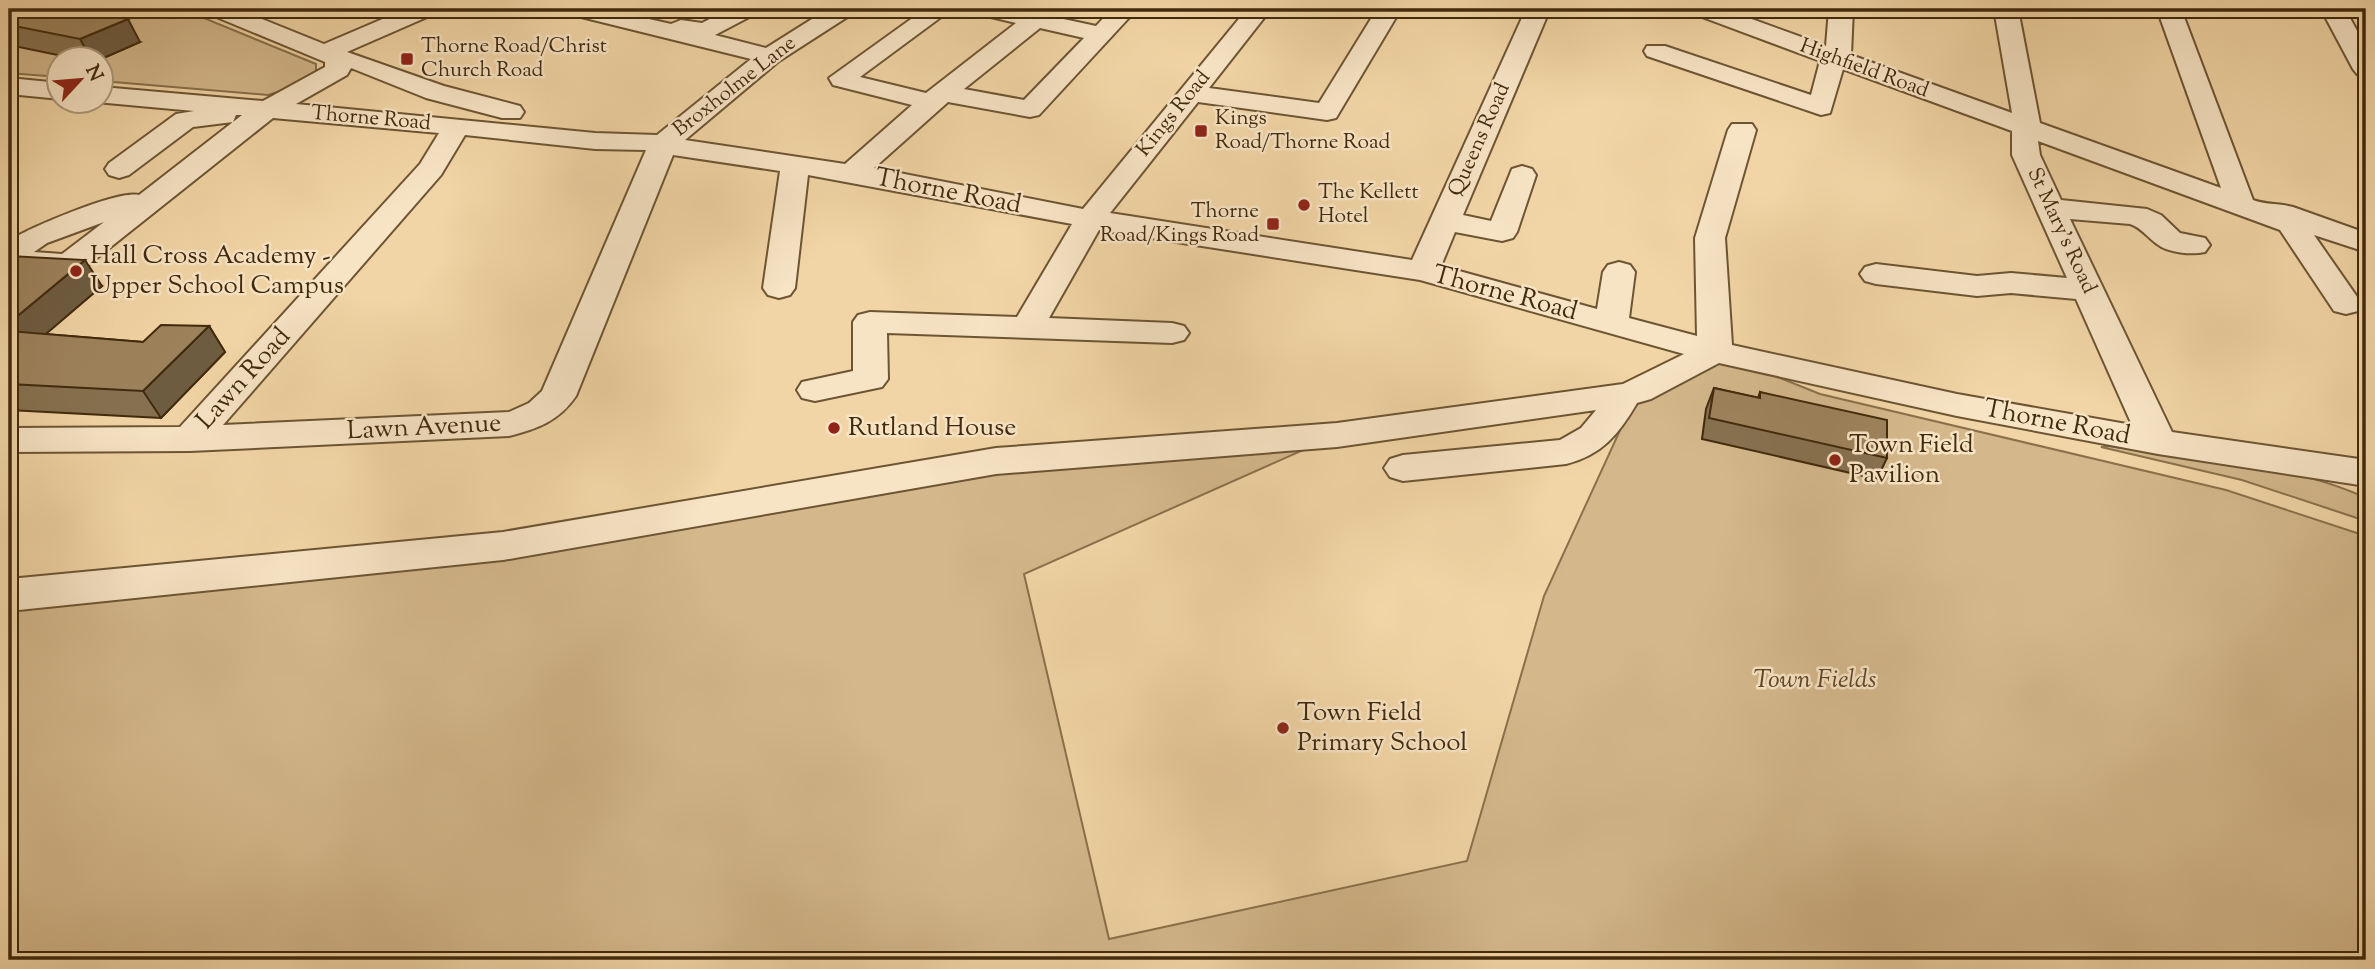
<svg xmlns="http://www.w3.org/2000/svg" width="2375" height="969" viewBox="0 0 2375 969" font-family="'Sorts Mill Goudy',serif">
<rect width="100%" height="100%" fill="#f2d5a6"/>
<filter id="stains"><feTurbulence type="fractalNoise" baseFrequency=".00286" numOctaves="4"/><feColorMatrix values="0 0 0 0 .2 0 0 0 0 .09 0 0 0 0 .02 0 0 0 .5 -.17"/></filter>
<radialGradient id="worn" r=".72"><stop offset=".6" stop-color="#630" stop-opacity="0"/><stop offset="1" stop-color="#630" stop-opacity=".3"/></radialGradient>
<g fill="#d4b88c" stroke="#8a714c" stroke-width="2">
<polygon points="9,9 182,9 316,64 316,72 303,84 268,95 102,81 102,60 60,60 59,77 9,73"/>
<polygon points="1715,352 1820,394 2226,490 2366,536 2366,960 9,960 9,593 503,546 996,461 1337,435 1024,574 1109,939 1467,861 1544,596 1638,391"/>
<path d="M 2109,446 C 2191,458 2291,463 2366,498 L 2366,521 L 2242,480 L 2101,447 Z"/>
</g>
<g fill="none" stroke-linecap="round" stroke-linejoin="round">
<g stroke="#6d5533" stroke-width="4">
<g id="minor">
<path d="M 205,9 L 237,9 L 324,44 L 406,9 L 438,9 L 434,14 L 347,52 L 444,86 L 520,106 L 524,112 L 520,118 L 502,118 L 426,98 L 351,68 L 347,75 L 296,104 L 595,133 L 657,135 L 751,59 L 569,14 L 565,9 L 605,9 L 671,24 L 681,20 L 702,23 L 729,9 L 759,9 L 755,14 L 715,35 L 766,48 L 828,9 L 856,9 L 852,14 L 779,61 L 685,140 L 845,164 L 912,105 L 833,85 L 829,78 L 925,9 L 952,9 L 860,77 L 926,93 L 1016,23 L 978,14 L 974,9 L 1017,9 L 1096,26 L 1112,9 L 1137,9 L 1039,115 L 1030,117 L 948,102 L 874,168 L 1083,209 L 1247,9 L 1271,9 L 1209,88 L 1319,103 L 1377,9 L 1401,9 L 1336,118 L 1327,120 L 1198,102 L 1110,213 L 1412,260 L 1526,9 L 1550,9 L 1463,215 L 1491,221 L 1512,169 L 1522,166 L 1532,169 L 1536,175 L 1517,232 L 1513,238 L 1502,241 L 1455,232 L 1441,266 L 1597,309 L 1603,272 L 1608,265 L 1619,262 L 1630,265 L 1635,272 L 1629,318 L 1697,336 L 1695,238 L 1728,130 L 1732,124 L 1752,124 L 1756,130 L 1725,238 L 1732,345 L 1957,394 L 2132,425 L 2076,299 L 2011,293 L 1977,296 L 1876,284 L 1865,281 L 1860,274 L 1865,267 L 1876,264 L 1977,276 L 2011,273 L 2067,278 L 2012,155 L 2012,131 L 1843,69 L 1830,113 L 1821,115 L 1647,56 L 1644,51 L 1647,46 L 1665,46 L 1811,95 L 1820,61 L 1694,14 L 1690,9 L 1724,9 L 1826,46 L 1829,9 L 1853,9 L 1851,55 L 2012,113 L 1994,9 L 2018,9 L 2040,123 L 2221,188 L 2157,9 L 2181,9 L 2253,200 C 2267,205 2278,203 2293,207 L 2366,233 L 2366,252 L 2314,235 L 2362,304 L 2358,311 L 2346,314 L 2334,311 L 2280,230 L 2038,141 L 2040,155 L 2061,200 L 2147,209 L 2161,215 L 2180,233 L 2205,238 L 2210,245 L 2205,252 C 2192,255 2168,253 2157,244 C 2147,237 2142,228 2130,224 L 2070,219 L 2172,432 L 2366,460 L 2366,486 L 2158,454 L 1957,416 L 1719,363 L 1651,399 L 1637,403 C 1619,434 1602,455 1566,464 L 1403,481 L 1390,477 L 1384,468 L 1390,459 L 1403,455 L 1560,440 L 1581,428 L 1596,410 L 1337,447 L 996,474 L 503,560 L 9,611 L 9,579 L 503,532 L 996,448 L 1337,423 L 1623,384 L 1684,354 L 1420,280 L 1099,230 L 1049,318 L 1172,323 L 1184,326 L 1189,333 L 1184,340 L 1172,343 L 887,333 L 888,379 L 882,387 L 815,401 L 802,398 L 797,390 L 802,382 L 853,371 L 853,322 L 858,315 L 870,312 L 1017,317 L 1072,224 L 808,175 L 795,288 L 790,295 L 779,298 L 768,295 L 763,288 L 780,171 L 673,155 L 576,396 C 559,421 537,429 509,436 L 190,451 L 9,452 L 9,428 L 180,427 L 420,164 L 439,133 L 273,118 L 83,269 L 64,273 L 9,268 L 9,241 C 28,228 118,190 139,195 L 242,115 L 236,115 L 233,122 L 193,127 L 129,175 L 119,178 L 109,175 L 105,169 L 109,163 L 176,114 L 194,111 L 96,102 L 102,102 L 102,87 L 263,101 L 325,67 L 325,62 L 209,14 ZM 1040,28 L 1084,38 L 1024,100 L 964,89 ZM 465,135 L 595,149 L 646,150 L 542,391 L 529,403 L 509,412 L 223,425 L 441,175 ZM 104,222 L 62,254 L 34,252 L 47,243 Z"/>
<path d="M 500,9 C 494,17 487,17 478,15 L 474,10 Z"/>
<polygon points="2321,9 2345,9 2366,47 2366,77 2357,74 2353,69"/>
<polygon points="9,78 60,83 60,99 9,94"/>
</g>
</g>
<use href="#minor" fill="#f7e4c5" fill-rule="evenodd"/>
</g>
<g fill="#877150" stroke="#412a0d" stroke-width="2">
<polygon points="9,12 140,42 99,60 82,60 9,45"/>
<polygon points="9,256 102,286 45,334 143,342 209,326 225,352 161,418 9,410"/>
<polygon points="1714,388 1758,398 1760,392 1887,458 1877,479 1702,439 1706,409"/>
</g>
<g fill="#6e5c41" stroke="#412a0d" stroke-width="2">
<polygon points="128,19 140,42 99,60 92,60 80,39"/>
<polygon points="85,260 102,286 19,357 9,343 9,323"/>
<polygon points="209,326 225,352 161,418 143,391"/>
</g>
<g fill="#9d835d" stroke="#412a0d" stroke-width="2">
<polygon points="17,9 75,9 128,19 80,39 9,25 9,12"/>
<polygon points="9,256 85,260 9,323"/>
<polygon points="161,325 209,326 143,391 9,384 9,331 143,342"/>
<polygon points="1714,388 1760,398 1760,392 1887,420 1887,458 1709,418"/>
</g>
<g fill="#8f2418" stroke="#f7e4c5" stroke-width="2.5">
<rect x="400" y="52" width="14" height="14" rx="3.5"/>
<rect x="1194" y="124" width="14" height="14" rx="3.5"/>
<circle cx="1304" cy="205" r="7"/>
<rect x="1266" y="217" width="14" height="14" rx="3.5"/>
<circle cx="76" cy="271" r="7"/>
<circle cx="834" cy="428" r="7"/>
<circle cx="1835" cy="460" r="7"/>
<circle cx="1283" cy="728" r="7"/>
</g>
<g text-anchor="middle" dominant-baseline="central" stroke-width="5" stroke-linejoin="round" paint-order="stroke">
<g font-size="21" fill="#412a0d" stroke="#f7e4c5" text-anchor="start">
<text x="421" y="47">Thorne Road/Christ<tspan x="421" dy="24">Church Road</tspan></text>
<text x="1215" y="119">Kings<tspan x="1215" dy="24">Road/Thorne Road</tspan></text>
<text x="1318" y="193">The Kellett<tspan x="1318" dy="24">Hotel</tspan></text>
<text x="1259" y="212" text-anchor="end">Thorne<tspan x="1259" dy="24">Road/Kings Road</tspan></text>
</g>
<g font-size="21" fill="#412a0d" stroke="#f7e4c5">
<text transform="translate(1864 69) rotate(20)">Highfield Road</text>
<text transform="translate(735 87) rotate(-38)">Broxholme Lane</text>
<text transform="translate(1174 114) rotate(-51)">Kings Road</text>
<text transform="translate(371 119) rotate(5)">Thorne Road</text>
<text transform="translate(1480 140) rotate(-66)">Queens Road</text>
<text transform="translate(2061 231) rotate(65)">St Mary's Road</text>
</g>
<g font-size="26" fill="#412a0d" stroke="#f7e4c5">
<text transform="translate(948 192) rotate(11)">Thorne Road</text>
<text transform="translate(1505 294) rotate(15)">Thorne Road</text>
<text transform="translate(244 379) rotate(-48)">Lawn Road</text>
<text transform="translate(2057 423) rotate(11)">Thorne Road</text>
<text transform="translate(424 428) rotate(-3)">Lawn Avenue</text>
</g>
<g font-size="26" fill="#412a0d" stroke="#f7e4c5" text-anchor="start">
<text x="90" y="256">Hall Cross Academy -<tspan x="90" dy="30">Upper School Campus</tspan></text>
<text x="848" y="428">Rutland House</text>
<text x="1849" y="445">Town Field<tspan x="1849" dy="30">Pavilion</tspan></text>
<text x="1297" y="713">Town Field<tspan x="1297" dy="30">Primary School</tspan></text>
</g>
<g font-size="26" font-style="italic" fill="#5e4626" stroke="#f7e4c5">
<text x="1815" y="680">Town Fields</text>
</g>
</g>
<rect width="2375" height="969" fill="none" stroke="#f2d5a6" stroke-width="35"/>
<rect x="10" y="10" width="2354" height="948" fill="none" stroke="#412a0d" stroke-width="3.5"/>
<rect x="18" y="18" width="2340" height="934" fill="none" stroke="#412a0d" stroke-width="2"/>
<g transform="translate(80 80) rotate(64)"><circle r="33" fill="#f7e4c5" stroke="#ae9a7b" stroke-width="2"/>
<path d="M0-5L12 26L0 18L-12 26Z" fill="#8f2418"/>
<text y="-10" font-size="19" font-weight="bold" text-anchor="middle" fill="#412a0d">N</text>
</g>
<rect width="100%" height="100%" filter="url(#stains)"/>
<rect width="100%" height="100%" fill="url(#worn)"/>
</svg>
